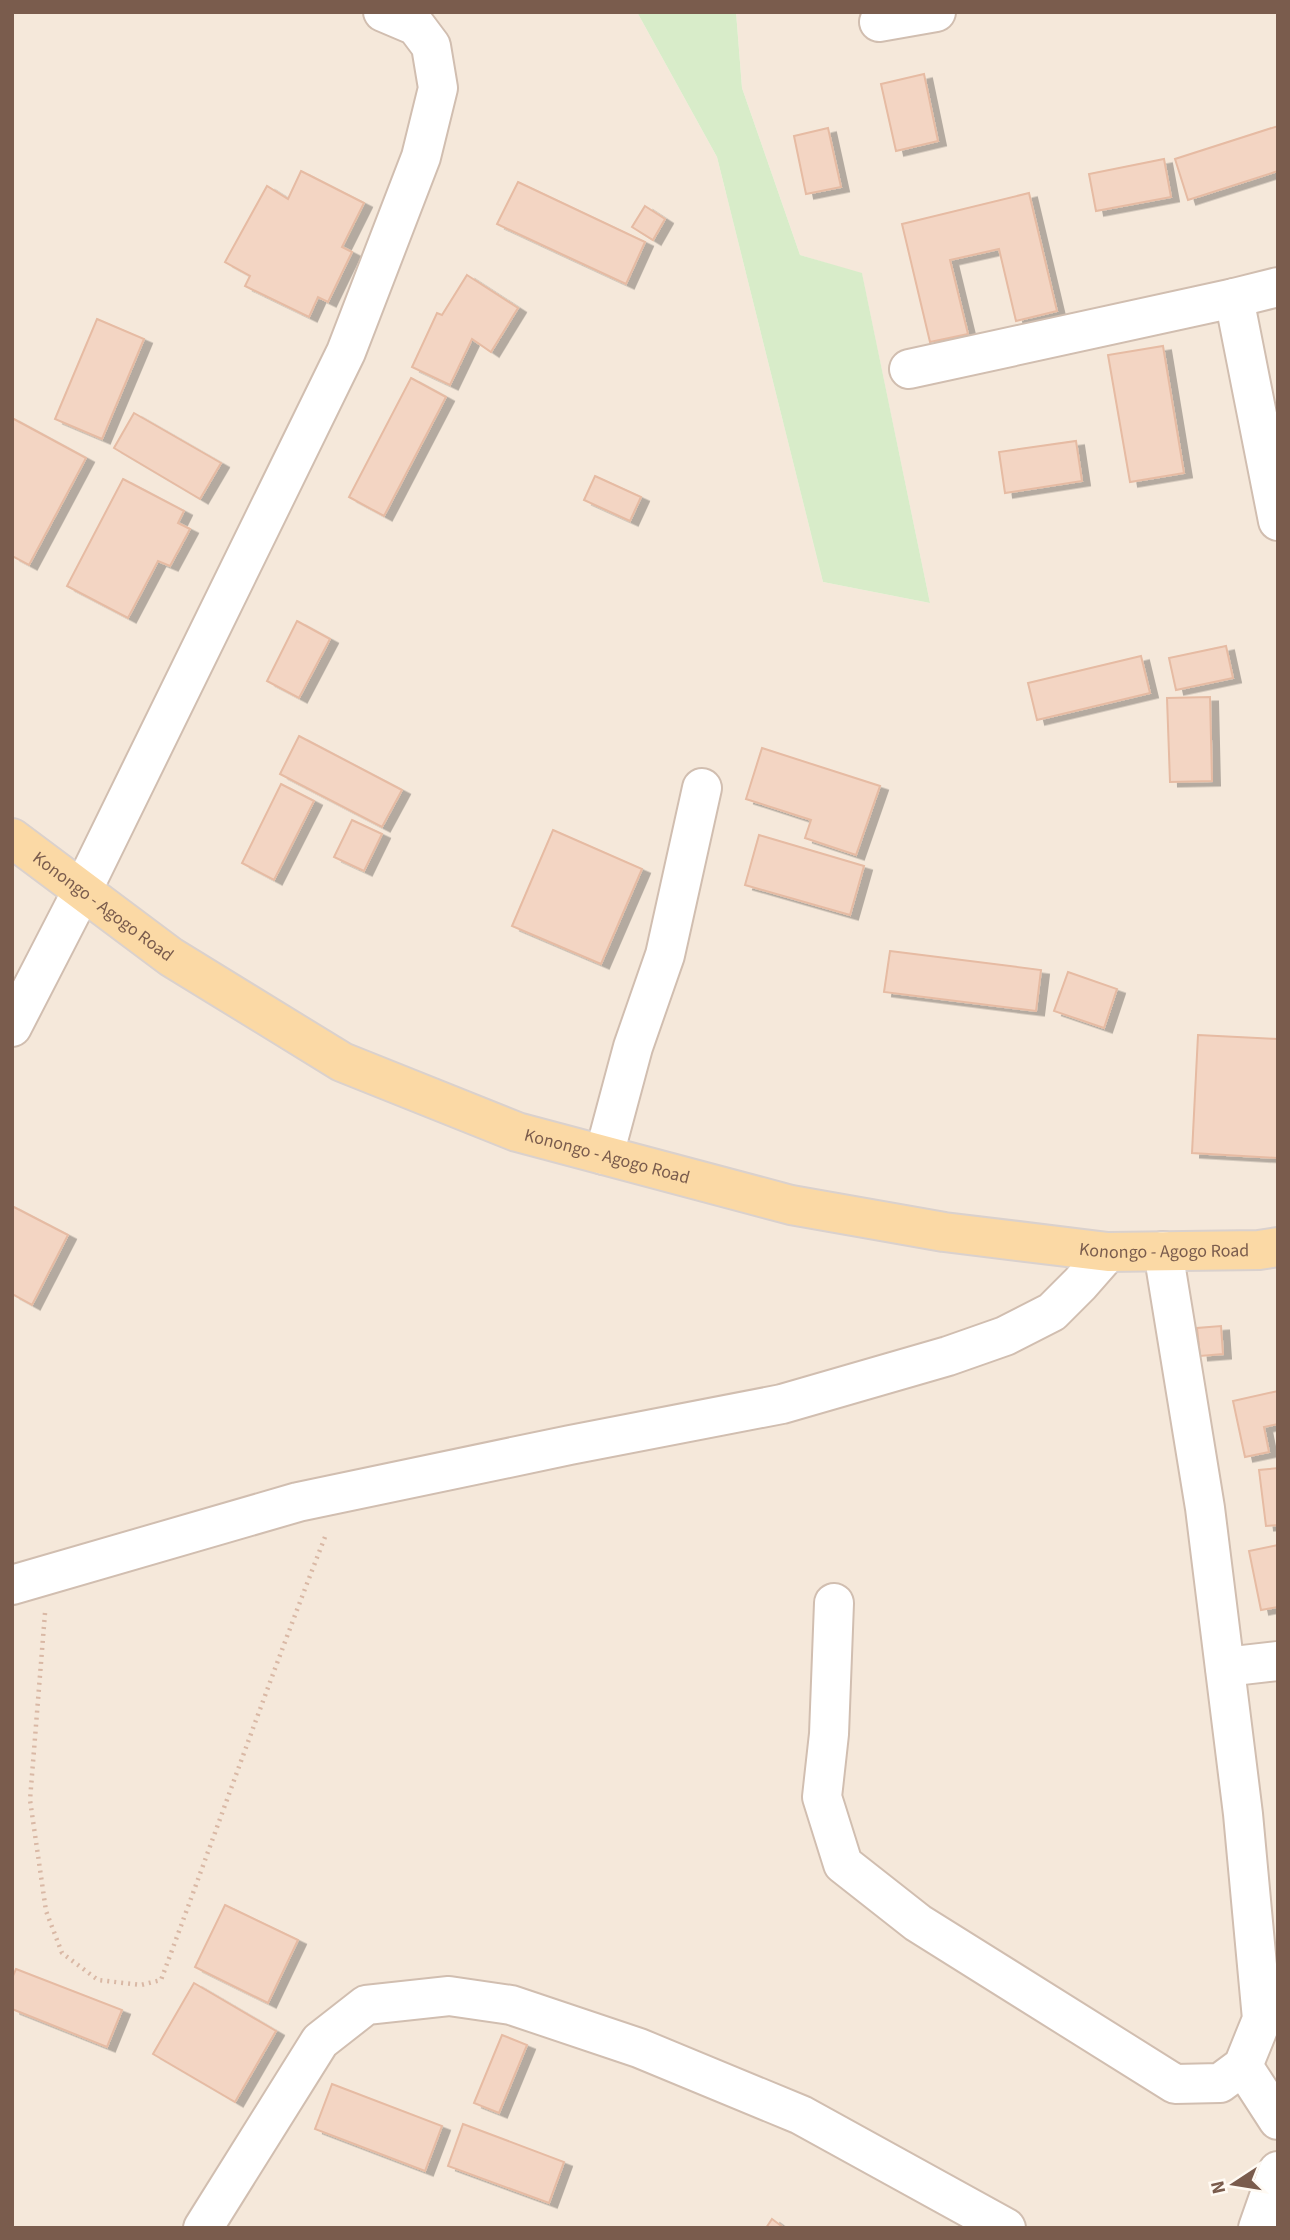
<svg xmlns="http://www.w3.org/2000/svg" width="1290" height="2240" viewBox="0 0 1290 2240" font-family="'Source Sans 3',sans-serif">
<defs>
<filter id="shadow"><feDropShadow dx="8" dy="4.5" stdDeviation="0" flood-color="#0004"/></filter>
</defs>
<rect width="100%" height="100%" fill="#fdf6ec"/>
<polygon fill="#f5e8da" points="12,12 637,12 717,157 823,582 930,603 862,274 800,255 742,88 736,12 1278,12 1278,2228 12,2228"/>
<polygon fill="#d8ecc9" points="637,12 736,12 742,88 800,255 862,273 930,603 823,582 717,157"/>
<g fill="#f3d5c3" stroke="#e6bba3" stroke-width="2" filter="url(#shadow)">
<polygon points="924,74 938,141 896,151 881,84"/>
<polygon points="1278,126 1278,171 1188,200 1175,159"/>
<polygon points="828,128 841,187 806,194 794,136"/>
<polygon points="1164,159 1171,197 1096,211 1089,174"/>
<polygon points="301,171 364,203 342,247 352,252 328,302 318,297 309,317 245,286 250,276 225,262 267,186 288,199"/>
<polygon points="518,182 645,242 626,284 497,224"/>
<polygon points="1029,193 1057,311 1016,321 999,249 950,260 968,334 930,342 902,224"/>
<polygon points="645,206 665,219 653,240 632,227"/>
<polygon points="467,275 518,308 491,352 472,339 450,385 412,367 437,313 442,315"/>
<polygon points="97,319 144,339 102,439 55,419"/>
<polygon points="1163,346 1184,473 1130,482 1108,355"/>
<polygon points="411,378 446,397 384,516 349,497"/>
<polygon points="134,413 221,463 200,499 114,448"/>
<polygon points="12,418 86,458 29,565 12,556"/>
<polygon points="1076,441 1082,481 1005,493 999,452"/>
<polygon points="595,476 641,497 630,521 584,500"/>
<polygon points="123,479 184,511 178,523 190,529 170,566 158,561 128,618 67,586"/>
<polygon points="297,621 330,639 299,698 267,681"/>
<polygon points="1226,646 1233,678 1176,690 1169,658"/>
<polygon points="1141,656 1150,693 1037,720 1028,683"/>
<polygon points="1210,697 1212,781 1170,782 1167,698"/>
<polygon points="299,736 402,790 382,827 280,774"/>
<polygon points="762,748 880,786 856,855 805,838 811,820 746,799"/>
<polygon points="281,784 314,801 274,880 242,863"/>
<polygon points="352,820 382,834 364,871 334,857"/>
<polygon points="553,830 642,869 601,964 512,926"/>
<polygon points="759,835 864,866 850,915 745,885"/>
<polygon points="890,951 1041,970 1036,1011 884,992"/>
<polygon points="1068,972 1117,989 1104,1028 1054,1011"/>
<polygon points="1198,1035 1278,1039 1278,1158 1192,1153"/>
<polygon points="12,1206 68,1235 32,1305 12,1294"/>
<polygon points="1221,1326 1223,1354 1200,1356 1197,1328"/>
<polygon points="1278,1391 1278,1424 1264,1427 1269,1452 1245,1457 1233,1401"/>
<polygon points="1278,1468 1278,1525 1266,1526 1259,1470"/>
<polygon points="1278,1545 1278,1607 1261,1610 1249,1551"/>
<polygon points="225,1905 298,1940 268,2003 195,1967"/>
<polygon points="16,1969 122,2010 107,2047 12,2009 12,1978"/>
<polygon points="194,1983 276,2031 235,2102 153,2054"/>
<polygon points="502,2035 527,2045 499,2113 474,2103"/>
<polygon points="332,2084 442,2126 425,2171 315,2129"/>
<polygon points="463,2124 564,2162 549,2203 448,2166"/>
<polygon points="772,2219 784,2228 766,2228"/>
</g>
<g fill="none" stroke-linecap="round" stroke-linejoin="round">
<g stroke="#d1beb0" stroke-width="42">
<g id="minor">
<polyline points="879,22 936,12"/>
<polyline points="1234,298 1278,287"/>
<polyline points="909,369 1234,298 1278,521"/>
<polyline points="12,1027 82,891 346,352 421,157 438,88 431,46 416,26 383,12"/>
<polyline points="604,1155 633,1047 665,955 702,788"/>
<polyline points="12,1585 298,1502 570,1445 782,1404 948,1356 1005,1336 1052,1312 1080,1284 1108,1252"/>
<polyline points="834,1603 829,1734 822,1797 843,1864 918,1923 1175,2084 1220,2083 1243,2066 1262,2019 1243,1814 1205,1508 1163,1251"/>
<polyline points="1225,1667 1278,1661"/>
<polyline points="1243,2066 1278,2120"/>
<polyline points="203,2228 320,2041 366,2005 449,1996 511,2005 639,2048 801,2115 1006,2228"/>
<polyline points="1258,2228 1278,2171"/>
</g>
</g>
<g stroke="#dad1cd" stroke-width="42">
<g id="major">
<path id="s1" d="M 12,838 L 171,957 L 342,1062 L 517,1132 L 791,1205 L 944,1232 L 1108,1252 L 1259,1250 L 1278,1247"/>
</g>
</g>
<path stroke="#d9b8a5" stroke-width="4.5" stroke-dasharray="2 5" stroke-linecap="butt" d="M 45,1613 L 30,1800 L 46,1911 L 62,1953 L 98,1980 L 141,1985 L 161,1980 C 216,1832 268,1683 325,1537"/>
<use href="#minor" stroke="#fff" stroke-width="38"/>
<use href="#major" stroke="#fbd9a5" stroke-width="38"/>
</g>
<g text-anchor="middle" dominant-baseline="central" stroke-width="7" stroke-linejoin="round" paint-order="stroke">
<g font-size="18" fill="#7a5c4d" stroke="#fffaf3">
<text stroke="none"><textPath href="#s1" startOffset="114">Konongo - Agogo Road</textPath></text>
<text stroke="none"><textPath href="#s1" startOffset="681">Konongo - Agogo Road</textPath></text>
<text stroke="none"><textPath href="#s1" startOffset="1248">Konongo - Agogo Road</textPath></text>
</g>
</g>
<rect width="1290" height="2240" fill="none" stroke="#7a5c4d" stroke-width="28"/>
<g transform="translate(1234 2184) rotate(258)" stroke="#fffaf3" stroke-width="5" paint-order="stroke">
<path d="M0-5L12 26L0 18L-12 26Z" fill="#7a5c4d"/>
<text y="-10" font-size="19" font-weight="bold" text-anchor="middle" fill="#7a5c4d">N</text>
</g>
</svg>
